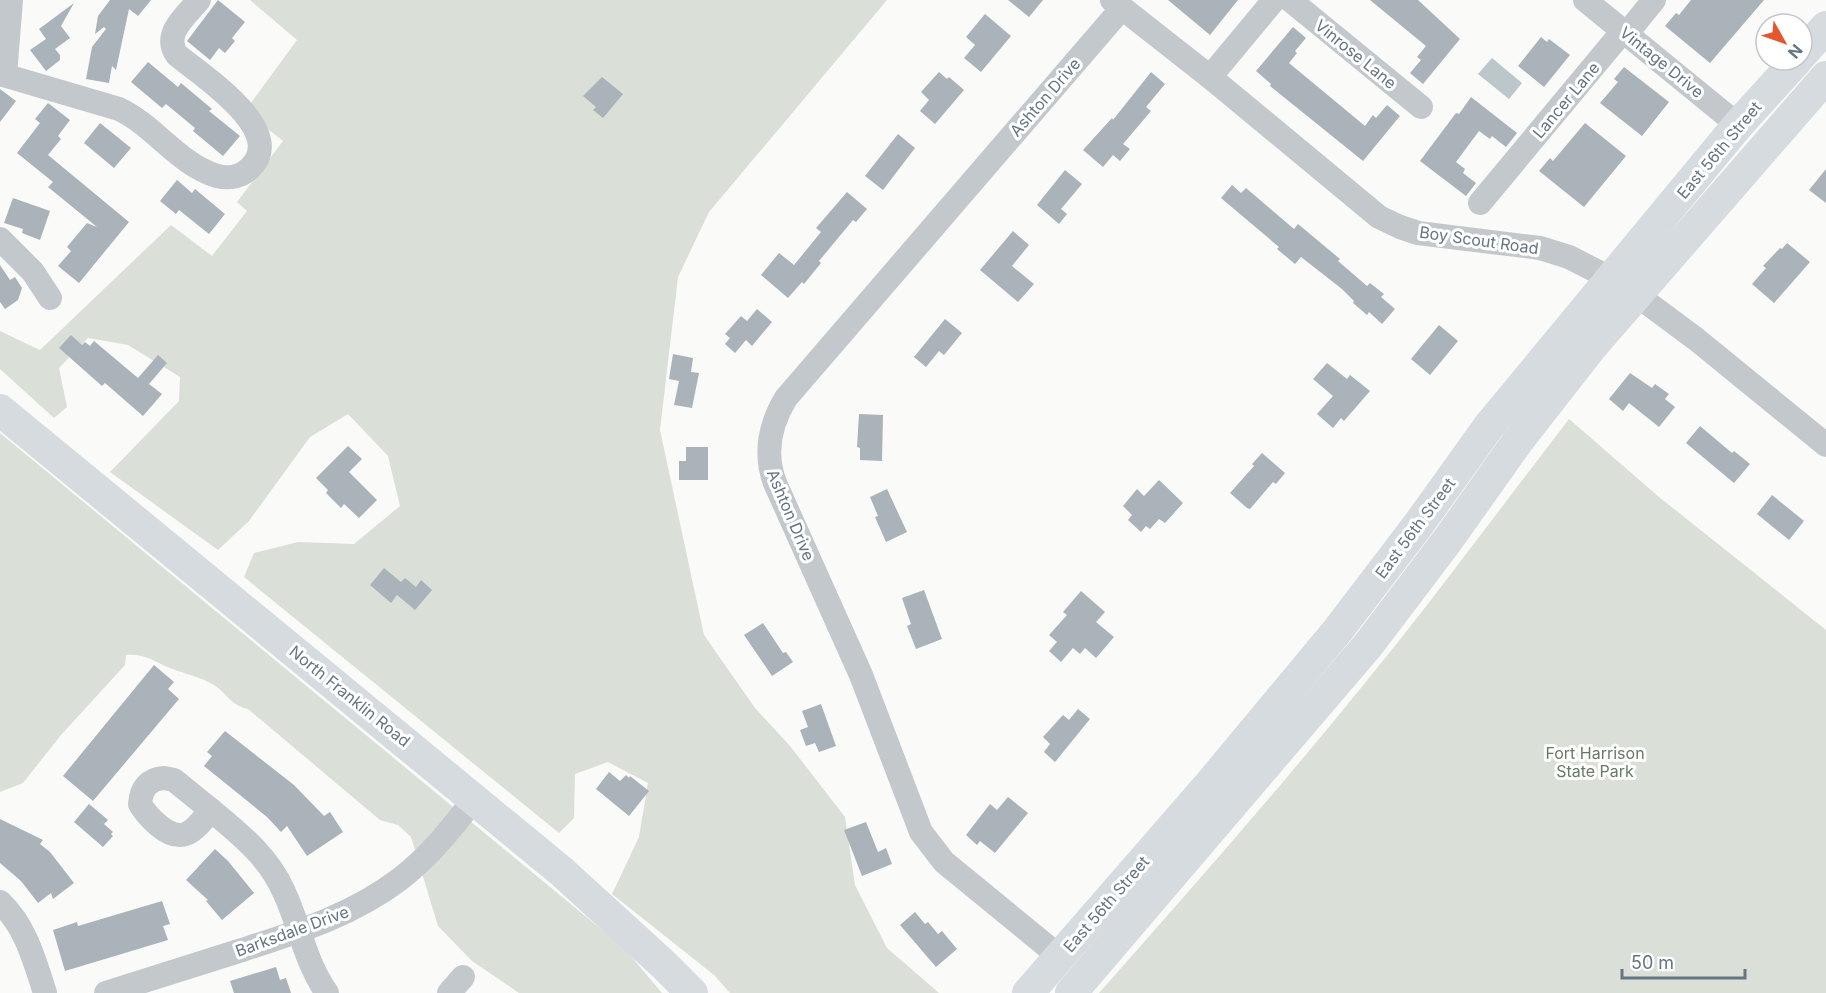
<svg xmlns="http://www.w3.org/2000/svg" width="1826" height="993" viewBox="0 0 1826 993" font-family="Inter,sans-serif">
<rect width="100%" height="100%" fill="#fafaf8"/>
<g fill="#dadfd7">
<polygon points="250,0 887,0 709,212 678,277 660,430 704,635 755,708 790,746 845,817 855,885 887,948 939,993 730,993 714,975 612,894 639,837 648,783 608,762 575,774 574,818 559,833 244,577 254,553 298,542 354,544 400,506 388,456 348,414 310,437 249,521 218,550 110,472 179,401 180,377 128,345 88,338 59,368 67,407 54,418 0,369 0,331 40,350 171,225 212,256 247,211 237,202 283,141 245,111 297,40"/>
<path d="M 1569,419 L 1659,497 L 1826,630 L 1826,993 L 1099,993 C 1213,865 1326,735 1431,600 C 1477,540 1523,479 1569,419 Z"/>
<path d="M 0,433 L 624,948 L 662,993 L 519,993 L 472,961 L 438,926 L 411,837 L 398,825 L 380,820 L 248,709 C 230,705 228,694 214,685 C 201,677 185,674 170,668 C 155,662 144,653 126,655 L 125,665 L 61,735 L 23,783 L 0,792 Z"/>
</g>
<polygon fill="#bbc7cb" points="1492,58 1522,83 1509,99 1478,74"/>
<g fill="#aab3b9">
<polygon points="110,0 151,0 138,16 129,9 116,70 112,66 109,83 86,79 92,47 106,29 104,27 95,34 98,16"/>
<polygon points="218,0 245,22 232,38 235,41 225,53 219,48 210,60 187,41"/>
<polygon points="1008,0 1043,0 1029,17"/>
<polygon points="1168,0 1238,0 1210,35"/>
<polygon points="1370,0 1418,0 1460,39 1423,84 1410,73 1421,60 1417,57 1426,46"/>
<polygon points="1691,0 1764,0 1710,63 1665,26 1676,13 1679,15"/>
<polygon points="74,3 61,26 70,38 55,49 60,55 60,60 46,71 30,50 46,39 39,29"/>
<polygon points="985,14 1011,36 981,72 964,58 975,45 966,37"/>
<polygon points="1293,27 1306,38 1295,51 1297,53 1289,63 1365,126 1373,115 1376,118 1387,105 1400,116 1363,161 1270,86 1271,84 1256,71"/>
<polygon points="1541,37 1547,42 1549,39 1570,55 1544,87 1518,66"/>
<polygon points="148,62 178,87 181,83 212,109 209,111 240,136 223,156 193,131 195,128 166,104 162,108 131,82"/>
<polygon points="1624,67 1669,102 1642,136 1600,103 1618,82 1614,79"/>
<polygon points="939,72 947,79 949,77 964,90 935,124 920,111 929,100 921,92"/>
<polygon points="1151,72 1165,84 1146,107 1151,111 1123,144 1130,149 1120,161 1113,155 1103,167 1083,150 1112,118 1113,120"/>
<polygon points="602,77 623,94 603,118 593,110 596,107 583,96"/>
<polygon points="0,89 16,101 0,122"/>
<polygon points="1471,97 1517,133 1506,147 1492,136 1490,139 1479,131 1456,162 1465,169 1463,173 1476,183 1466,196 1420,161 1456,113 1459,114"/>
<polygon points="48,103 70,120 58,136 61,139 48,155 129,222 79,283 58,266 71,251 67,247 87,223 97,227 48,187 53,182 17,153 40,123 35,119"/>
<polygon points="100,123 131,148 114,168 84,143"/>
<polygon points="1585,123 1626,156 1584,207 1539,171 1550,158 1553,161"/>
<polygon points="898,134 915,148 883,190 865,176"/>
<polygon points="1826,169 1826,203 1809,190"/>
<polygon points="1065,170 1082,184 1061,209 1067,214 1059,224 1037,205"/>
<polygon points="177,180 192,193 195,189 225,214 209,234 179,210 176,214 160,201"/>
<polygon points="1232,185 1241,193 1246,188 1294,229 1298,224 1340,259 1338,261 1367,286 1370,283 1384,294 1381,297 1395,309 1382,324 1369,312 1367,315 1353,303 1354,301 1342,289 1301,257 1295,264 1277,249 1279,247 1221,198"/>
<polygon points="847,192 867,209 856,222 853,220 819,261 821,263 804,284 802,282 788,298 761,275 779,253 794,265 821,232 816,228"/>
<polygon points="13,198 50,211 40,240 22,233 23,229 4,223"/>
<polygon points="1013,231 1029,245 1012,266 1034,284 1018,302 980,270"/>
<polygon points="1787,243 1810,262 1774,303 1752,284 1766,268 1763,266 1780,248 1782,249"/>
<polygon points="0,265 10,280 15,277 22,288 18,300 5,309 0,302"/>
<polygon points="757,309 772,322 752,346 746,340 735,353 725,344 730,338 725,334 741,316 747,321"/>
<polygon points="945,319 962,333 944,355 939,351 926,367 914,357"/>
<polygon points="1439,325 1458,341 1430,375 1411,359"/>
<polygon points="71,335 82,345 85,342 90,346 94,341 138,378 158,355 167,363 149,384 162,394 143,416 105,383 102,386 59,348"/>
<polygon points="673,354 693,358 691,372 699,373 692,408 674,405 679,381 669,379"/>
<polygon points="1327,363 1347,379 1350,375 1370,391 1344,421 1341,418 1333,428 1317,414 1333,396 1313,379"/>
<polygon points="1630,373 1652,388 1655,384 1669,394 1665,399 1675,407 1659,427 1629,403 1623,411 1609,399"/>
<polygon points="859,414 883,415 882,461 860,460 860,448 857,447"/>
<polygon points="1700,426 1732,453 1734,451 1750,464 1734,483 1686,443"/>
<polygon points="348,446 362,459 349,472 377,500 359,518 344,504 341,508 326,493 328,490 316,478"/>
<polygon points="686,447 708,447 708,480 679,480 679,461 686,461"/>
<polygon points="1262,453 1285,473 1276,484 1273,482 1250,509 1247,508 1230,493 1254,466 1252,464"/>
<polygon points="1159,480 1183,503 1165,523 1159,519 1150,529 1146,526 1141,532 1128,520 1132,515 1123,506 1137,489 1144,496"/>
<polygon points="887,489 907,532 886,542 875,517 878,516 870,497"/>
<polygon points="1772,495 1804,521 1789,540 1757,514"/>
<polygon points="384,568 401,582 405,578 416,587 421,580 432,590 415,610 397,595 391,603 370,585"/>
<polygon points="924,590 942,639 916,649 907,626 911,624 902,598"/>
<polygon points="1081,591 1105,612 1096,622 1114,637 1096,658 1085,648 1080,654 1073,648 1061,662 1049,651 1057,642 1049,635 1067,615 1063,612"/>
<polygon points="763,623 783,653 786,652 793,662 772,676 744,635"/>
<polygon points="154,665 174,682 168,689 179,699 93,801 63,776"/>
<polygon points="821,704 836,746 819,752 815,743 806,746 800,730 808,727 802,711"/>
<polygon points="1078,709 1090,719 1055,762 1044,752 1050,744 1043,737 1063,715 1069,720"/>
<polygon points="225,731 294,785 324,816 330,812 343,832 307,856 287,826 281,832 267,817 204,766 212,756 207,752"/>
<polygon points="609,772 620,781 626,775 629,778 630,776 649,791 629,816 596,789"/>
<polygon points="1008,797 1028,813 995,853 980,841 977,845 966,835 990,804 997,810"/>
<polygon points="89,804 108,820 104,824 113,832 111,834 113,836 103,847 74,822"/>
<polygon points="0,819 43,840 40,844 50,852 74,883 53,899 51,893 38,903 21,881 0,863"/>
<polygon points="866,822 878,852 886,848 892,864 862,876 844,830"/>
<polygon points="215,849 228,861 254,893 222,920 206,901 208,900 186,880"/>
<polygon points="162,901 170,924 163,926 168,940 65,971 53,930 77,922 78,926"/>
<polygon points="915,912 925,924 928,922 938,934 942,931 957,949 936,967 900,925"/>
<polygon points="276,967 280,980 286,978 291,993 234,993 230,981"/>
</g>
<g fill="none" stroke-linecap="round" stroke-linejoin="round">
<g stroke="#c3c8cc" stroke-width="24">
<polyline points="1112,0 1210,77 1379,217 1400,227 1418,233 1540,248 1569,257 1612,279 1638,296 1696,339 1826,445"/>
<polyline points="1290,0 1421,107"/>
<polyline points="1585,0 1738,125"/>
<path d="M 0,74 L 119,109 C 155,126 178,164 217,176 C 229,179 241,177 250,168 C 289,131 201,75 177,55 C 162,34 186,16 199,0"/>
<polyline points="5,75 11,0"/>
<polyline points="1210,77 1274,0"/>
<polyline points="1480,203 1623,31 1632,27 1654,0"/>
<polyline points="0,239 33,272 50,298"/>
<path d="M 164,778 L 174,780 L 211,810 C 194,831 183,846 158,825 C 150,818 145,813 140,804 C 141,788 149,779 164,778 Z"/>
<path d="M 211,810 C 240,834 269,857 284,892 C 300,926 305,962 327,993"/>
<path d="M 0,902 C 26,927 34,959 45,993"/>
<path d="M 1060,957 L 944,862 L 921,832 L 861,675 L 775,483 C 764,454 770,424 786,398 L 1122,8"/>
<path d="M 106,993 C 151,979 197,964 242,950 C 298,932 353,915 400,879 C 430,856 452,828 475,798"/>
<polyline points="449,993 463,977"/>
</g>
<g stroke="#d6dbdf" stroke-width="32">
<polyline points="1802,54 1826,27"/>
<polyline points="0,410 561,871 664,965 692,993"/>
<polyline points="1028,993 1209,785 1338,630 1418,525 1489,426 1738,125 1797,60"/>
<polyline points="1071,993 1369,644 1447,541 1518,441 1593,345 1826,77"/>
</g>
</g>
<g text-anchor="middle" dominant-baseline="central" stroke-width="6" stroke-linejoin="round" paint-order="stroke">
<g font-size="16" fill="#657683" stroke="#fff">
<text transform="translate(1356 54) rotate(39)">Vinrose Lane</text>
<text transform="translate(1662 62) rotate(39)">Vintage Drive</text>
<text transform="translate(1045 97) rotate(-49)">Ashton Drive</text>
<text transform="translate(1566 100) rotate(-50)">Lancer Lane</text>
<text transform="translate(1719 150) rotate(-50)">East 56th Street</text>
<text transform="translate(1479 240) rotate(8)">Boy Scout Road</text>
<text transform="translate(791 515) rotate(67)">Ashton Drive</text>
<text transform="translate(1415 528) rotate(-53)">East 56th Street</text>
<text transform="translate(350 696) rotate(39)">North Franklin Road</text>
<text transform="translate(1106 904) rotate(-49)">East 56th Street</text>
<text transform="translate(292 931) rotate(-20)">Barksdale Drive</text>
</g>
<g font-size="16" fill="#687a64" stroke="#fff">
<text x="1595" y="753">Fort Harrison<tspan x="1595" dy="18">State Park</tspan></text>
</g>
</g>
<g transform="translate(1784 42) rotate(130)"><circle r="28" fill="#ffffff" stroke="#c1c8cd" stroke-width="1.5"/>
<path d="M0-4.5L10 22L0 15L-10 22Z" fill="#e4572e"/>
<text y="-9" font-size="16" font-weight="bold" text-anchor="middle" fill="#657683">N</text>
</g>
<path d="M1622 969v9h123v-9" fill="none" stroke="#657683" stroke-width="3"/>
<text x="1631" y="969" font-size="18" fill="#657683" stroke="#ffffff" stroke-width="4.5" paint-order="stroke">50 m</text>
</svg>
